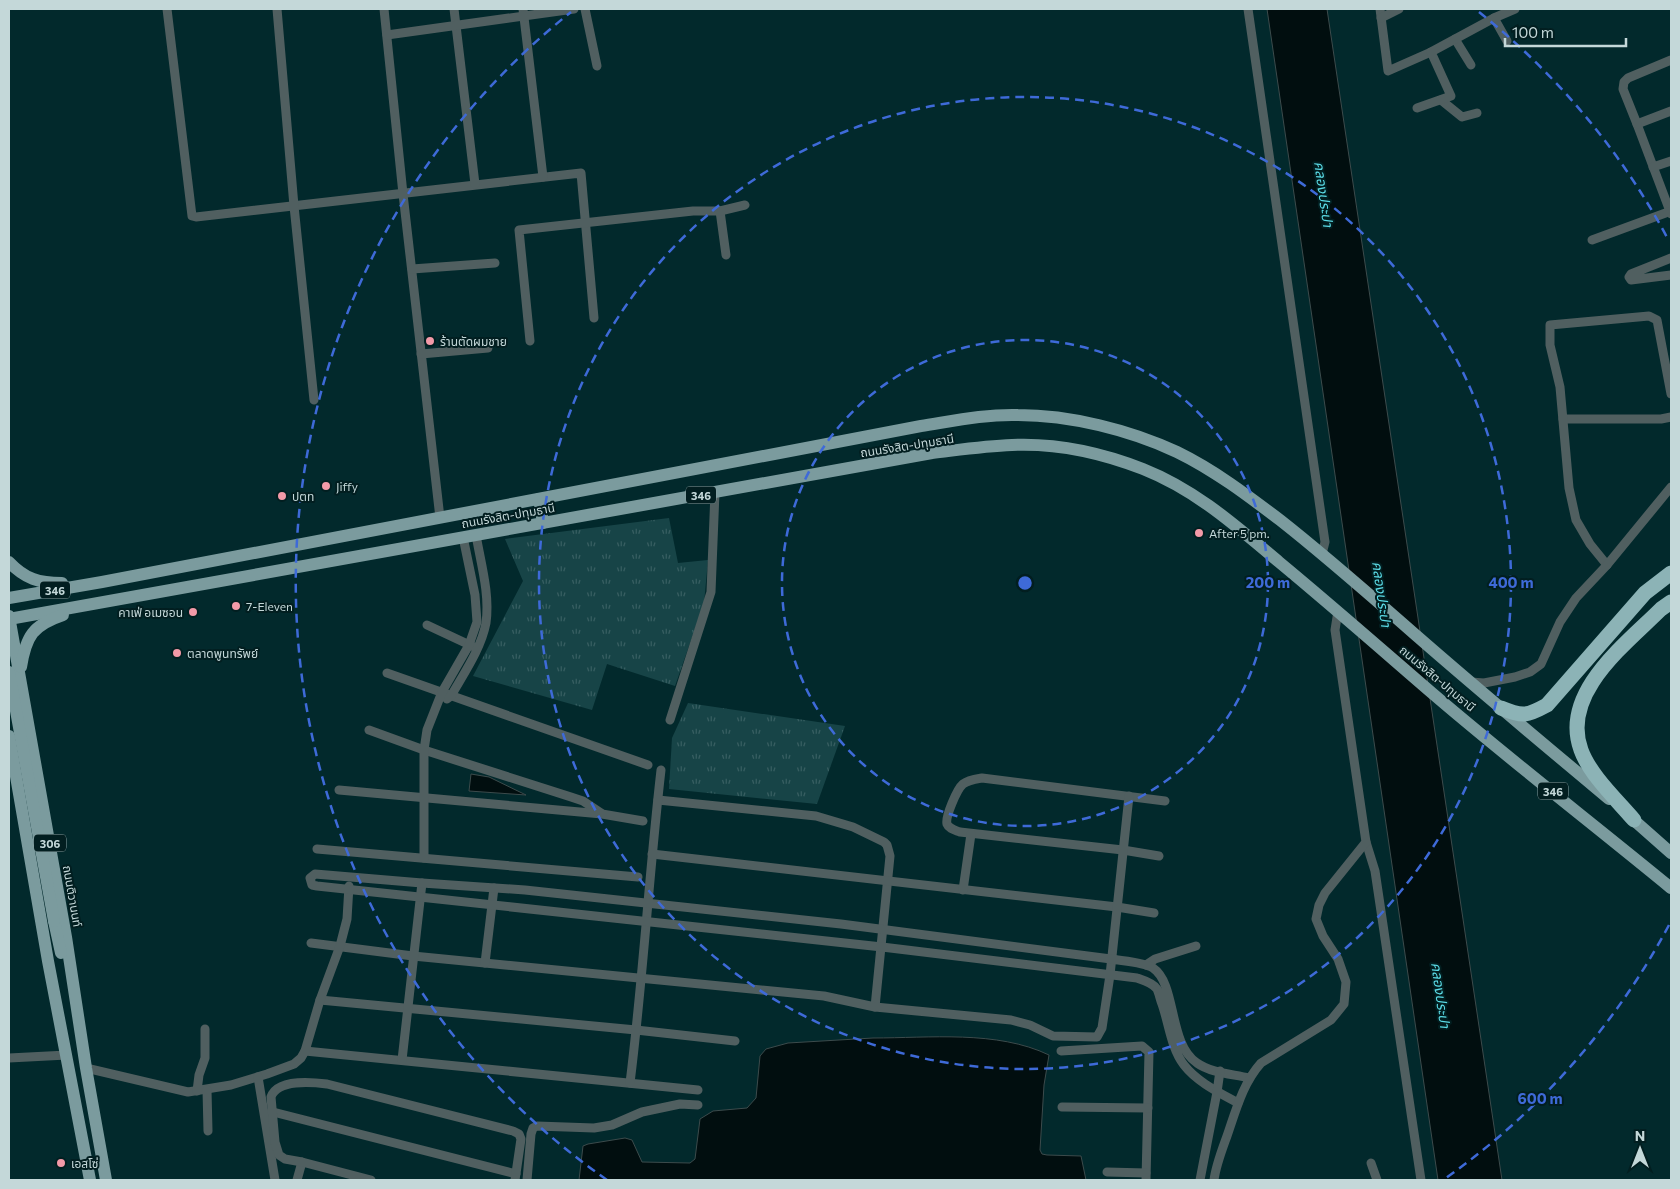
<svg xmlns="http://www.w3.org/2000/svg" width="1680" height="1189" viewBox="0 0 1680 1189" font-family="Commissioner,'Noto Sans Thai',sans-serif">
<defs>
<pattern id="grass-tufts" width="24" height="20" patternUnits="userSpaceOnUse" patternTransform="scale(1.25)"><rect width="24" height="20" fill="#174447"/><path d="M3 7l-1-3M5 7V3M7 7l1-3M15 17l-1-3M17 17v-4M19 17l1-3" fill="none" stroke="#375e61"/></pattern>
</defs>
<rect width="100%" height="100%" fill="#02292c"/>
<g fill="url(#grass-tufts)">
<polygon points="669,518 678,563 708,560 704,603 675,686 607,664 592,710 473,676 523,581 505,539"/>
<polygon points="688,703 845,726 817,804 669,789 672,738"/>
</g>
<g fill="#010e0f" stroke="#3c4b4c">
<polygon points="1267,9 1327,9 1502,1180 1438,1180"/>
<polygon points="471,774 489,777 526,795 469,791"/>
<path d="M 873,1038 C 929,1038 997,1030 1049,1055 L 1044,1085 L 1040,1150 L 1042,1154 L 1047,1155 L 1081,1156 L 1086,1180 L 579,1180 L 583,1146 L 588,1144 L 625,1138 L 632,1140 L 642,1162 L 690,1163 L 695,1159 L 700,1119 L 713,1111 L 747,1108 L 756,1098 L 760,1056 L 766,1049 L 788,1043 Z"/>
</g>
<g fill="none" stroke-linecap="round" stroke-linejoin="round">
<g stroke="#505f60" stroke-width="9">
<polyline points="167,9 192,216 196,217 581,173 594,318"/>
<polyline points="277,9 294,206 314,400"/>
<polyline points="384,9 403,194 440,518"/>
<polyline points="454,9 475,184"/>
<polyline points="523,9 543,177"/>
<polyline points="585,9 597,66"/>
<polyline points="1248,9 1325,542 1322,554"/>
<polyline points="1380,9 1388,71 1431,52"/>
<polyline points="1381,18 1399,9"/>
<polyline points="1494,18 1507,41"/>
<polyline points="387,35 574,9"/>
<polyline points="1455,39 1471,65"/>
<polyline points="1441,100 1462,117 1477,113"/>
<polyline points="1417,108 1451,96 1431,52 1494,18 1515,9"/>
<polyline points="1671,111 1637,124 1671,214"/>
<polyline points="1637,124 1623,89 1624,82 1628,78 1671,60"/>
<polyline points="1653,167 1671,161"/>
<polyline points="720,211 726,255"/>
<polyline points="1592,240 1671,211"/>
<polyline points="1671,258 1631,274 1629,277 1631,280 1671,275"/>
<polyline points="412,269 495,263"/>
<polyline points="530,341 519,230 693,211 720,211 745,205"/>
<polyline points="421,354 488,348"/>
<polyline points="1563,419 1661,419 1671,417"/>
<polyline points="1607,565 1590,544 1576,520 1569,488 1560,387 1550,345 1550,325 1649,316 1657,320 1671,394"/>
<polyline points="427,625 474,647"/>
<polyline points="387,673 648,765"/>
<polyline points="1471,682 1484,683 1515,677 1530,672 1541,664 1560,622 1576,598 1607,565 1671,487"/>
<path d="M 447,699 L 451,696 C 464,673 481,649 486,623 C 490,594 481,564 476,535"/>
<polyline points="670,720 711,592 715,492"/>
<polyline points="369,730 424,750 571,797 583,801 601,813"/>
<polyline points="339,790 602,814 643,821"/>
<polyline points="658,800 816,816 853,827 884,842 887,845 890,856 875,1007"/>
<polyline points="1366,842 1375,871 1421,1180"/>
<polyline points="317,849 638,877"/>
<polyline points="652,854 1117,907 1154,913"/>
<path d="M 1159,856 L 1123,850 L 960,832 C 955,830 949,829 947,824 C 945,817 957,789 963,784 C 968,780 976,779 982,778 L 1165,801"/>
<polyline points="424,858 424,750 427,730 442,692 469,645 477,622 475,595 463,537"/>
<polyline points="963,890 971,834"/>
<polyline points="311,943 413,956 824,996 875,1007 1011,1020 1030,1025 1053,1036 1097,1037 1102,1028 1110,975 1129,796"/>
<polyline points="485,963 494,888"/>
<polyline points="1146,965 1155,959 1196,946"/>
<polyline points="320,1000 636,1030 735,1041"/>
<polyline points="305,1051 698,1090"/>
<polyline points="1061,1051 1142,1046 1149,1052 1146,1180"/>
<polyline points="9,1058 67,1055"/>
<polyline points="402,1060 422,883"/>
<polyline points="86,1068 188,1092 231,1085 267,1074 294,1064 301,1058 305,1051 320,1000 340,946 347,919 349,886"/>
<polyline points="258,1077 275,1180"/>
<path d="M 630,1083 C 643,979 649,874 661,770"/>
<polyline points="207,1090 208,1131"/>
<polyline points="197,1091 199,1075 205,1058 205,1029"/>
<path d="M 1238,1103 C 1220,1093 1197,1082 1184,1065 C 1171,1048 1169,1024 1162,1004 C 1160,999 1159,993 1157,989 C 1153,983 1143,980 1137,978 L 882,947 L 317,886 L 312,885 L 310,878 L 315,874 L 422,883 L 525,890 L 841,924 L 1111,959 C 1122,961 1144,962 1153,968 C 1177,984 1168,1044 1197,1063 C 1211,1073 1233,1074 1249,1078"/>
<polyline points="1062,1107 1148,1108"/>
<polyline points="273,1112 516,1174"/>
<polyline points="1371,1163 1377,1180"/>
<polyline points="1107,1172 1146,1173"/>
<polyline points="297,1180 302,1162"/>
<path d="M 371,1180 L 302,1162 L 285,1159 L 279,1155 L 275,1142 L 271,1097 C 277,1079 312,1082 327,1084 L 513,1131 L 519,1134 L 521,1139 L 515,1180"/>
<polyline points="527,1180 531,1134 533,1128 537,1126 594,1128 612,1125 642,1112 680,1104 698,1105"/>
<polyline points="1200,1180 1217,1092 1220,1071"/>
<path d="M 1214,1180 C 1216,1165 1222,1150 1227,1136 C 1236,1110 1243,1083 1261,1063 L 1331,1020 L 1344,1004 L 1346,982 L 1338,959 L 1323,936 L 1316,919 L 1319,905 L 1325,893 L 1366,842 L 1335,630 L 1338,611"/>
</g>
<g stroke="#7b9b9e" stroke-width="12">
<polyline points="539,499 543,523"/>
<path d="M 9,562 C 25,579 39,583 62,583"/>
<path d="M 9,598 L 102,582 L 921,426 C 953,421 986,414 1018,415 C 1070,415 1130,430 1177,452 C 1214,470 1247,495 1280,520 C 1322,553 1362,588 1402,623 C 1470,683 1540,741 1609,799"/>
<polyline points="9,616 66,937 86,1068 106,1180"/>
<path d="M 9,619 L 932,453 C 958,450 985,446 1012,445 C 1056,443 1102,453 1143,469 C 1196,490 1236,526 1279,562 C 1331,605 1381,649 1432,693 C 1510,760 1592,823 1671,888"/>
<path d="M 21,667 C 26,636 33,625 63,615"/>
<polyline points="9,736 48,961 90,1180"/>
<polyline points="1628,815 1671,853"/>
<polyline points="54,921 61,953"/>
</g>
<g stroke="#8cb3b6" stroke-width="15">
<path d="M 1501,708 C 1523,717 1527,716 1547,705 L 1645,593 L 1671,573"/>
<path d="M 1634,820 C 1617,800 1590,775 1581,750 C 1560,693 1626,644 1661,609 L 1671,602"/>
</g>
<polyline stroke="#7b9b9e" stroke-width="12" points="9,672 54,921"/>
</g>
<g fill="none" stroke="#3e6ad8" stroke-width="2.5" stroke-dasharray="9 6">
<circle cx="1025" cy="583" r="243"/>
<circle cx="1025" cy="583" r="486"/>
<path d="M1669 925A729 729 0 0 1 1443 1180M607 1180A729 729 0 0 1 571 12M1479 12A729 729 0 0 1 1669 241"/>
</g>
<g fill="#f39aa8" stroke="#021e20" stroke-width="2">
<circle cx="430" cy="341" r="5"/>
<circle cx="326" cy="486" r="5"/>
<circle cx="282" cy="496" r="5"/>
<circle cx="1199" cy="533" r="5"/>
<circle cx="236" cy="606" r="5"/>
<circle cx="193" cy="612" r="5"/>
<circle cx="177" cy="653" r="5"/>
<circle cx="61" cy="1163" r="5"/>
</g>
<g text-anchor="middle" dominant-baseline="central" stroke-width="4" stroke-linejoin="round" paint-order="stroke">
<g fill="#021e20" stroke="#8aa0a2" stroke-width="1">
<rect x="686" y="486.5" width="30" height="17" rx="4"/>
<rect x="40" y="581.5" width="30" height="17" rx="4"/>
<rect x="1538" y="782.5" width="30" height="17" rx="4"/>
<rect x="34" y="834.5" width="32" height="17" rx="4"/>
</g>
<g font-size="11" font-weight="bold" fill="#c4d8d9">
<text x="701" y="495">346</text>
<text x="55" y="590">346</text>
<text x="1553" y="791">346</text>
<text x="50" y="843">306</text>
</g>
<g font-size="12" fill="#c4d8d9" stroke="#021e20" text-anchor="start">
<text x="440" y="341">ร้านตัดผมชาย</text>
<text x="336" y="486">Jiffy</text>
<text x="292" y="496">ปตท</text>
<text x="1209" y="533">After 5 pm.</text>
<text x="246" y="606">7-Eleven</text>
<text x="183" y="612" text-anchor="end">คาเฟ่ อเมซอน</text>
<text x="187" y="653">ตลาดพูนทรัพย์</text>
<text x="71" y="1163">เอสโซ่</text>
</g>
<g font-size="12" fill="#c4d8d9" stroke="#021e20">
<text transform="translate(907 445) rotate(-9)">ถนนรังสิต-ปทุมธานี</text>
<text transform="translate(508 515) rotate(-10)">ถนนรังสิต-ปทุมธานี</text>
<text transform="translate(1438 678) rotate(40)">ถนนรังสิต-ปทุมธานี</text>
<text transform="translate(73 896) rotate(80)">ถนนติวานนท์</text>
</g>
<g font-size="14" font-style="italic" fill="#5bdbe6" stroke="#021e20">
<text transform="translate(1324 194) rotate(82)">คลองประปา</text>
<text transform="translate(1382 594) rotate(82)">คลองประปา</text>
<text transform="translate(1441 995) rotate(82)">คลองประปา</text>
</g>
</g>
<circle cx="1025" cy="583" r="8" fill="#3e6ad8" stroke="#021e20" stroke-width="2.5"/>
<g font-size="15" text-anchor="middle" font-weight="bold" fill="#3e6ad8" stroke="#021e20" stroke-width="4" stroke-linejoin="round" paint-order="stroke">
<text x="1268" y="588">200 m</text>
<text x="1511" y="588">400 m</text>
<text x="1540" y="1104">600 m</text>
</g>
<rect width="1680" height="1189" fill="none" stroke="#c4d8d9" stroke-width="20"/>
<g transform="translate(1640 1149)" stroke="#021e20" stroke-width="4" paint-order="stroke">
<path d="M0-4L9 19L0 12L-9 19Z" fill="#c4d8d9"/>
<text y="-8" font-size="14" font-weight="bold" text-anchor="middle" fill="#c4d8d9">N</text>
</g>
<path d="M1505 38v8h121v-8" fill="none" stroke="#c4d8d9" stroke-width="2.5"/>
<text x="1512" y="38" font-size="15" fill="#c4d8d9" stroke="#021e20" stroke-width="4" paint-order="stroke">100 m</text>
</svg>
